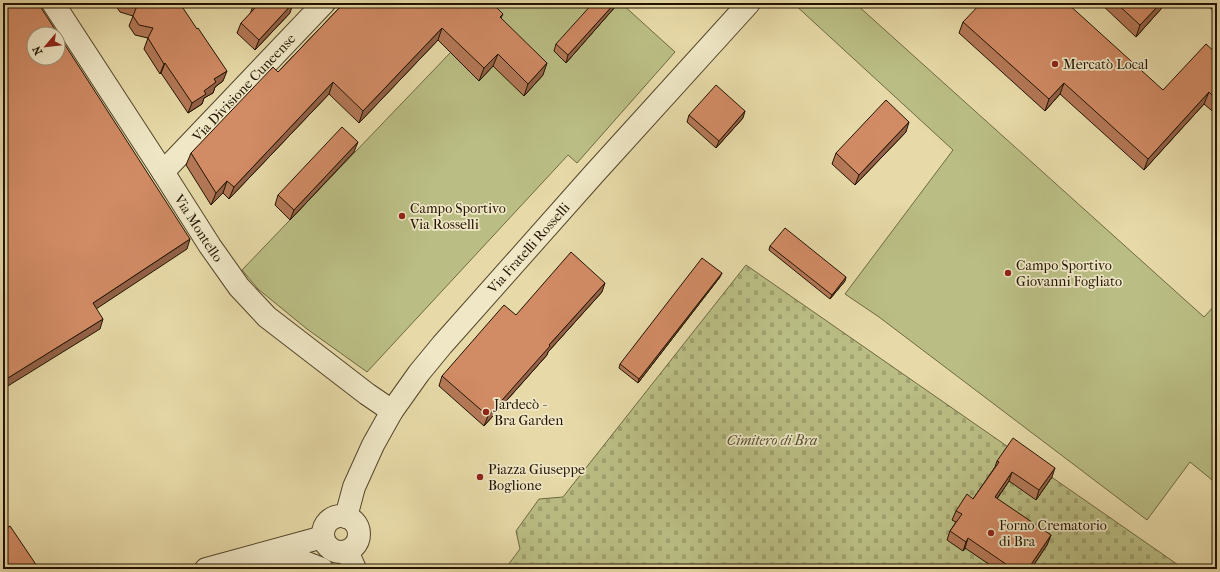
<svg xmlns="http://www.w3.org/2000/svg" width="1220" height="572" viewBox="0 0 1220 572" font-family="'IM FELL French Canon',serif">
<defs>
<pattern id="cemetery-stones" width="16" height="16" patternUnits="userSpaceOnUse"><rect width="16" height="16" fill="#babe84"/><path d="M2 7V4a2 2 0 0 1 4 0v3zM10 15v-3a2 2 0 0 1 4 0v3z" fill="#a0a270"/></pattern>
</defs>
<rect width="100%" height="100%" fill="#e7daa8"/>
<filter id="stains"><feTurbulence type="fractalNoise" baseFrequency=".005" numOctaves="4"/><feColorMatrix values="0 0 0 0 .2 0 0 0 0 .09 0 0 0 0 .02 0 0 0 .5 -.17"/></filter>
<radialGradient id="worn" r=".72"><stop offset=".6" stop-color="#630" stop-opacity="0"/><stop offset="1" stop-color="#630" stop-opacity=".3"/></radialGradient>
<g fill="#babe84" stroke="#6e6842">
<polygon points="498,3 621,3 675,52 577,163 568,155 367,372 307,329 258,289 242,270"/>
<polygon points="793,3 857,3 856,4 1204,317 1217,303 1217,484 1190,462 1147,520 879,317 845,294 953,150"/>
</g>
<polygon fill="url(#cemetery-stones)" stroke="#6e6842" points="746,265 1184,569 505,569 520,549 516,531 539,499 563,497"/>
<g fill="none" stroke-linecap="round" stroke-linejoin="round">
<g stroke="#53452a" stroke-width="24">
<g id="street">
<path id="s1" d="M 53,3 L 163,172 L 210,246 L 239,287 L 267,317 L 367,394 L 392,411"/>
<path id="s2" d="M 163,172 L 324,3"/>
<circle cx="341" cy="534" r="18"/>
<path id="s3" d="M 346,517 L 354,487 L 373,445 L 392,411 L 419,373 L 442,345 L 593,175 L 749,3"/>
<polyline points="347,551 355,569"/>
<polyline points="268,555 304,562 322,569"/>
<polyline points="206,569 323,537"/>
</g>
</g>
<use href="#street" stroke="#efe7c6" stroke-width="22"/>
</g>
<g fill="#b47857" stroke="#221300">
<polygon points="114,3 175,3 223,81 215,87 213,93 204,98 202,104 188,113 161,73 160,74 144,49 148,38 135,35 129,26 133,16 120,12"/>
<polygon points="344,3 503,14 501,18 543,75 524,96 493,66 479,81 438,40 359,123 329,94 229,199 223,193 211,205 186,165 191,153 278,72"/>
<polygon points="640,3 648,3 644,7"/>
<polygon points="1100,3 1163,3 1161,9 1136,37"/>
<polygon points="1205,3 1217,3 1217,14"/>
<polygon points="253,6 290,13 255,50 237,33 241,23 250,14"/>
<polygon points="615,7 566,63 554,51 556,44"/>
<polygon points="963,22 1163,90 1217,54 1217,115 1204,104 1144,170 1060,94 1045,111 959,33"/>
<polygon points="689,115 743,118 716,148 687,122"/>
<polygon points="906,132 855,185 832,164 836,153"/>
<polygon points="354,152 290,220 275,205 278,195"/>
<polygon points="770,246 845,281 830,299 769,250"/>
<polygon points="720,277 638,383 619,368 620,364"/>
<polygon points="602,292 548,352 547,355 484,426 439,386 442,376"/>
<polygon points="997,461 1052,477 1036,500 1009,481 997,499 1051,535 1047,545 1031,569 996,569 965,548 963,551 947,540 950,531 956,522 952,520 956,511 973,499 995,467"/>
</g>
<g fill="#926147" stroke="#221300">
<polygon points="293,3 290,13 255,50 259,40"/>
<polygon points="615,3 616,3 615,7 566,63 568,55"/>
<polygon points="1161,3 1163,3 1161,9 1136,37 1140,25"/>
<polygon points="442,28 438,40 359,123 363,111"/>
<polygon points="498,54 493,66 479,81 484,68"/>
<polygon points="165,63 161,73 160,74 164,64"/>
<polygon points="547,63 543,75 524,96 528,84"/>
<polygon points="227,71 223,81 215,87 213,93 204,98 202,104 188,113 192,103 214,79"/>
<polygon points="333,82 329,94 229,199 234,187"/>
<polygon points="1064,83 1060,94 1045,111 1049,99"/>
<polygon points="1209,92 1204,104 1144,170 1148,159"/>
<polygon points="745,111 743,118 716,148 719,141"/>
<polygon points="909,122 906,132 855,185 859,175"/>
<polygon points="358,142 354,152 290,220 294,210"/>
<polygon points="227,181 223,193 211,205 216,193"/>
<polygon points="190,239 187,249 90,313 93,303"/>
<polygon points="722,273 720,277 638,383 639,379"/>
<polygon points="846,277 845,281 830,299 832,295"/>
<polygon points="605,283 602,292 548,352 547,355 484,426 488,416 549,345"/>
<polygon points="103,319 100,329 3,389 3,381"/>
<polygon points="1055,468 1052,477 1036,500 1039,490"/>
<polygon points="1012,472 1009,481 991,507 995,497"/>
<polygon points="1051,535 1047,545 1031,569 1028,569"/>
<polygon points="968,538 965,548 963,551 966,542"/>
</g>
<g fill="#d18b65" stroke="#221300" fill-rule="evenodd">
<path d="M 3,3 L 38,3 L 190,239 L 93,303 L 103,319 L 3,381 ZM 34,34 L 58,34 L 58,58 L 34,58 Z"/>
<polygon points="127,3 175,3 175,4 181,5 197,29 198,28 227,71 214,79 216,82 204,91 206,94 192,103 165,63 164,64 148,38 153,28 139,25 133,16 137,6"/>
<polygon points="256,3 293,3 259,40 241,23 255,8 253,6"/>
<polygon points="344,3 492,3 503,14 500,17 547,63 528,84 498,54 484,68 442,28 363,111 333,82 234,187 227,181 216,193 191,153 273,67 278,72"/>
<polygon points="593,3 615,3 568,55 556,44"/>
<polygon points="981,3 1067,3 1163,90 1206,44 1217,54 1217,100 1209,92 1148,159 1064,83 1049,99 963,22"/>
<polygon points="1116,3 1161,3 1140,25"/>
<polygon points="716,85 745,111 719,141 689,115"/>
<polygon points="886,100 909,122 859,175 836,153"/>
<polygon points="342,127 358,142 294,210 278,195"/>
<polygon points="785,228 846,277 832,295 770,246"/>
<polygon points="571,252 605,283 549,345 550,346 488,416 442,376 504,305 516,315"/>
<polygon points="702,258 722,273 639,379 620,364"/>
<polygon points="1013,438 1055,468 1039,490 1012,472 995,497 1051,535 1028,569 1013,569 968,538 966,542 950,531 962,514 956,511 967,494 973,499 999,462 997,461"/>
<polygon points="10,526 39,569 3,569 3,530"/>
</g>
<g fill="#8f2418" stroke="#efe7c6" stroke-width="1.5">
<circle cx="1055" cy="64" r="4"/>
<circle cx="402" cy="216" r="4"/>
<circle cx="1008" cy="273" r="4"/>
<circle cx="486" cy="412" r="4"/>
<circle cx="480" cy="477" r="4"/>
<circle cx="991" cy="533" r="4"/>
</g>
<g text-anchor="middle" dominant-baseline="central" stroke-width="3.5" stroke-linejoin="round" paint-order="stroke">
<g font-size="14" fill="#221300" stroke="#efe7c6" text-anchor="start">
<text x="1063" y="64">Mercatò Local</text>
<text x="410" y="208">Campo Sportivo<tspan x="410" dy="16">Via Rosselli</tspan></text>
<text x="1016" y="265">Campo Sportivo<tspan x="1016" dy="16">Giovanni Fogliato</tspan></text>
<text x="494" y="404">Jardecò -<tspan x="494" dy="16">Bra Garden</tspan></text>
<text x="488" y="469">Piazza Giuseppe<tspan x="488" dy="16">Boglione</tspan></text>
<text x="999" y="525">Forno Crematorio<tspan x="999" dy="16">di Bra</tspan></text>
</g>
<g font-size="14" fill="#221300" stroke="#efe7c6">
<text stroke="none"><textPath href="#s2" startOffset="117">Via Divisione Cuneense</textPath></text>
<text stroke="none"><textPath href="#s1" startOffset="268">Via Montello</textPath></text>
<text stroke="none"><textPath href="#s3" startOffset="329">Via Fratelli Rosselli</textPath></text>
</g>
<g font-size="14" font-style="italic" fill="#574f2e" stroke="#efe7c6">
<text x="772" y="440">Cimitero di Bra</text>
</g>
</g>
<rect width="1220" height="572" fill="none" stroke="#e7daa8" stroke-width="16"/>
<rect x="4" y="4" width="1212" height="564" fill="none" stroke="#221300" stroke-width="2"/>
<rect x="8" y="8" width="1204" height="556" fill="none" stroke="#221300"/>
<g transform="translate(46 46) rotate(242)"><circle r="19" fill="#efe7c6" stroke="#9d9277"/>
<path d="M0-3L7 15L0 10L-7 15Z" fill="#8f2418"/>
<text y="-6" font-size="11" font-weight="bold" text-anchor="middle" fill="#221300">N</text>
</g>
<rect width="100%" height="100%" filter="url(#stains)"/>
<rect width="100%" height="100%" fill="url(#worn)"/>
</svg>
